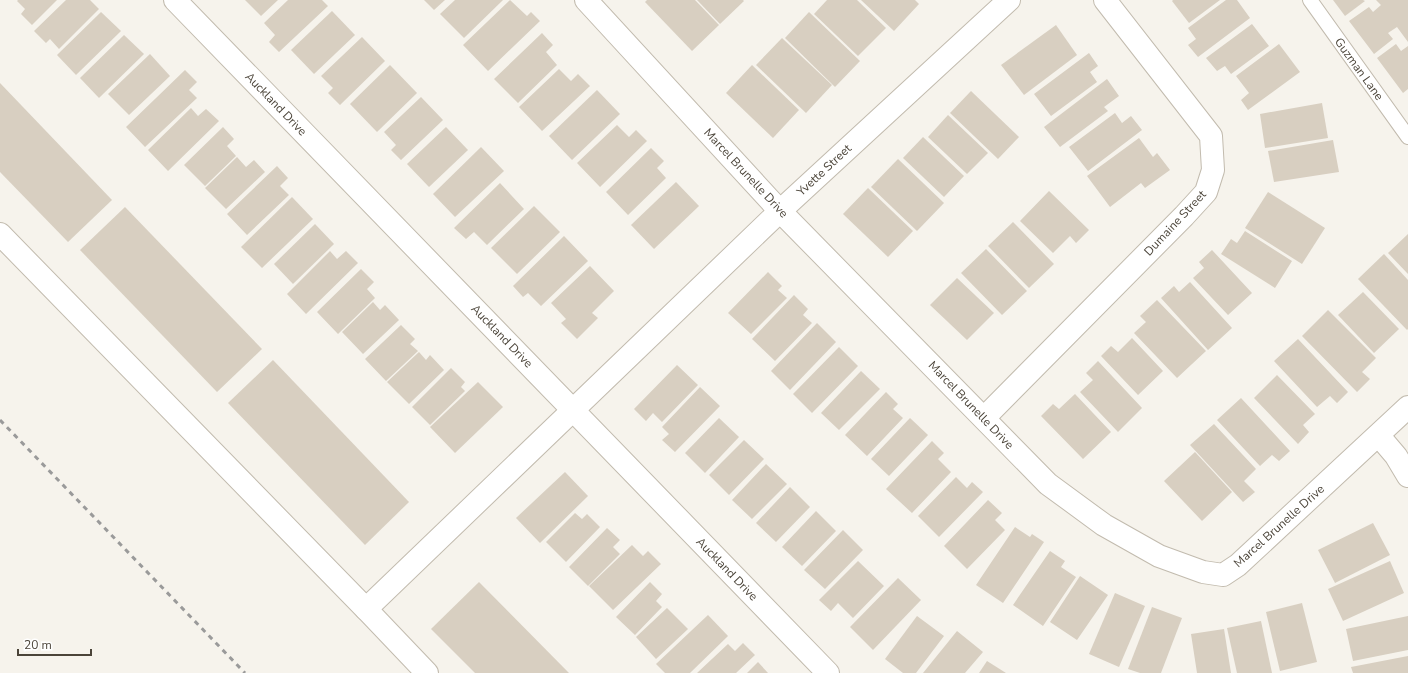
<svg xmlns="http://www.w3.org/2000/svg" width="1408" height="673" viewBox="0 0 1408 673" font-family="'Nunito Sans',sans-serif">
<rect width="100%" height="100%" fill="#f6f3ec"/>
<g fill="#d8cfc1">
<polygon points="18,0 57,0 32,25 21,14 25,9 17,1"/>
<polygon points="66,0 90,0 99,9 59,49 50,39 46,43 34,31"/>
<polygon points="245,0 278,0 261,16"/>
<polygon points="288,0 322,0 328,6 279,52 269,42 275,35 264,23"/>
<polygon points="424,0 445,0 434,10"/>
<polygon points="455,0 503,0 464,38 440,14"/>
<polygon points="510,0 527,16 531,12 540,21 488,71 463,45"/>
<polygon points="647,0 695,0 719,25 692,51 645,2"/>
<polygon points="697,0 743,0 744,1 720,24"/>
<polygon points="827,0 857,0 886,28 858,56 814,14"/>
<polygon points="861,0 915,0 919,4 894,31"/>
<polygon points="1173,0 1220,0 1189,23 1172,1"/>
<polygon points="1226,0 1237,0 1250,18 1198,57 1188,45 1196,39 1188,28"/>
<polygon points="1333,0 1363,0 1365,1 1345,16"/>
<polygon points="1376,0 1408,0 1408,42 1397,27 1388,33 1393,39 1374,54 1349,21 1369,7 1373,12 1381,5"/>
<polygon points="332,11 355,35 314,74 291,50"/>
<polygon points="101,12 121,31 76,75 57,55"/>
<polygon points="809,12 860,61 835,87 785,38"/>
<polygon points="1252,24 1269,46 1231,74 1225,66 1217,71 1206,58"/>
<polygon points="1056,25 1077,55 1024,95 1001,65"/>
<polygon points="542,33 553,45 546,52 557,65 518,103 494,79"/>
<polygon points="124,35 144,54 99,98 80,78"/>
<polygon points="362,37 385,61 340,105 328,93 333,88 321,76"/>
<polygon points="782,38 832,85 806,113 756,65"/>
<polygon points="1279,44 1300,72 1248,110 1241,100 1249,93 1236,76"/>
<polygon points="1396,44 1401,51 1408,46 1408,89 1403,93 1377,58"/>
<polygon points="1089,53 1098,66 1090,72 1097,82 1051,116 1034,94"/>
<polygon points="150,54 170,76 129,115 108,94"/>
<polygon points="390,65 417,93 377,132 350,104"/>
<polygon points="752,65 799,110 773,138 726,93"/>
<polygon points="559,69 571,81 578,74 590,86 542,131 519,107"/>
<polygon points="185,70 197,82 189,90 197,98 145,147 126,127"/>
<polygon points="1107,79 1119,96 1104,107 1108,111 1060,147 1044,127"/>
<polygon points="0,83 112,200 68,242 0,172"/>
<polygon points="597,90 620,114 572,160 549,136"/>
<polygon points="971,91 1019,137 998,159 950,113"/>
<polygon points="421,97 443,120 401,160 391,150 396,145 384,132"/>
<polygon points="1322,103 1328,138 1265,148 1260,114"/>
<polygon points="191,108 198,116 206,109 219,121 168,171 148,150"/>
<polygon points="1115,113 1122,123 1131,116 1142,130 1088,171 1069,147"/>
<polygon points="948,115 988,153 967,174 928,137"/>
<polygon points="617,125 629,137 636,130 647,141 600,187 577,163"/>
<polygon points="223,127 234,139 227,146 236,156 205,186 184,165"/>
<polygon points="446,127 468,150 429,187 407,164"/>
<polygon points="923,137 964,176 944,197 903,158"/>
<polygon points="1139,138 1153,157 1157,153 1170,170 1145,188 1141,183 1110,207 1087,176"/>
<polygon points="1333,140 1339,172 1274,182 1268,151"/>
<polygon points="481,147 504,171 455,217 433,194"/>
<polygon points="651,148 664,161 657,168 666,178 628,215 606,192"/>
<polygon points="237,157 246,167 254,160 265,172 226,209 205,188"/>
<polygon points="898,159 944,203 917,231 871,187"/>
<polygon points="277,166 288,178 280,186 289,195 247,235 227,214"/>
<polygon points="676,182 699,206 654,249 631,225"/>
<polygon points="500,183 524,209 487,245 474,232 466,239 454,228"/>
<polygon points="868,188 913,231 888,257 843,214"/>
<polygon points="1049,191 1089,230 1076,243 1070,236 1053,253 1020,221"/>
<polygon points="1268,192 1325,228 1302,264 1245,228"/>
<polygon points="292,197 313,219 262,268 241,247"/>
<polygon points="534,206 560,232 517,274 491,248"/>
<polygon points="125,207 262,349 217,392 80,250"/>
<polygon points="1013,222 1054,264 1029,288 988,246"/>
<polygon points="315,224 334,244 293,284 274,264"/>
<polygon points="1245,231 1292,261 1275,288 1221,254 1231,239 1237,243"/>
<polygon points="1408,234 1408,274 1388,253"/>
<polygon points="564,236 588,261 541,306 528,293 523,297 513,286"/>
<polygon points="986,249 1027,291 1002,315 961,273"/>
<polygon points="1212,250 1252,293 1228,315 1193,278 1204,268 1199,262"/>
<polygon points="330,251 337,259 346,251 358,263 306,314 287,294"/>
<polygon points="1384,254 1408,280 1408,329 1407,330 1358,279"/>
<polygon points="590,266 614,291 592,313 598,318 577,339 561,323 566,319 551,303"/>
<polygon points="361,269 374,282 367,289 375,298 338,334 317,312"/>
<polygon points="768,272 782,286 778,290 787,298 751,334 728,313"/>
<polygon points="957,278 994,313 967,340 930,305"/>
<polygon points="1190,282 1232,328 1208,350 1161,298 1174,286 1179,292"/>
<polygon points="1363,292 1399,329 1374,353 1338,315"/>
<polygon points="794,295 808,309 803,315 812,323 775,361 752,339"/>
<polygon points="1157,300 1206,351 1177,378 1134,333 1146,322 1140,316"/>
<polygon points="373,302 380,310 385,305 399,320 363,354 342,332"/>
<polygon points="1328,310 1376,358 1362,372 1370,379 1357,392 1302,336"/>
<polygon points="817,323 836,342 790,390 771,371"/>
<polygon points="401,325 415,339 410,344 418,351 386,381 365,359"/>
<polygon points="1132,338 1163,371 1138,395 1101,356 1111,346 1118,352"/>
<polygon points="1298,339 1348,392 1337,403 1330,396 1317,407 1274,361"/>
<polygon points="839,347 858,366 812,413 793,394"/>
<polygon points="419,352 426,360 430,355 444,370 409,404 387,382"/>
<polygon points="273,360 409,502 365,545 228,403"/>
<polygon points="1098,361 1142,408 1118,432 1080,392 1093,380 1086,373"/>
<polygon points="677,365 698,385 662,422 653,413 646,421 634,409"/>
<polygon points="451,368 465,382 461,387 465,391 430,425 412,407"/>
<polygon points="861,371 880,389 839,430 821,413"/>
<polygon points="1277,375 1315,414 1303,425 1309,432 1298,444 1254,398"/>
<polygon points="478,382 503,407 455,453 430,427"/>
<polygon points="700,387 720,406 675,452 662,440 669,434 662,427"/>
<polygon points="886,392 898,404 893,409 903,418 867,456 845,435"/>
<polygon points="1075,394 1111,432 1083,459 1041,416 1053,404 1059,409"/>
<polygon points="1241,398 1290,451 1279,461 1272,455 1260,466 1217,420"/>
<polygon points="719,418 739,437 705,473 685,453"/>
<polygon points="910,418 928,435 889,476 871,459"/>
<polygon points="1214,424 1256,469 1244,481 1255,492 1243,502 1190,445"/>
<polygon points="744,440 764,459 729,495 709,475"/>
<polygon points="932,441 944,453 938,459 951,472 912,513 886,489"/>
<polygon points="1195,452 1232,492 1202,521 1164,481"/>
<polygon points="766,464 787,484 752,519 732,500"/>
<polygon points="565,472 588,496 540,543 516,518"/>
<polygon points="956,477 967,488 972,482 983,492 939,537 918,516"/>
<polygon points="790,487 810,507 776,542 756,523"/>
<polygon points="988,500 1002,513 995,520 1005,530 967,569 944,546"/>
<polygon points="816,511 836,531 802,566 782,547"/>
<polygon points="575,513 582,519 587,514 600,527 566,562 546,542"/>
<polygon points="1373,523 1390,555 1335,583 1318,550"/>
<polygon points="1015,527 1030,537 1032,534 1044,542 1003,603 976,585"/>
<polygon points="607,528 620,540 613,547 620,554 588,586 569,567"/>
<polygon points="843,530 863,550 825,589 804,570"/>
<polygon points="632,545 643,556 648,551 661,564 613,610 589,586"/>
<polygon points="1050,551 1065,561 1061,567 1076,577 1043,626 1013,605"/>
<polygon points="858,561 884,586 853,618 838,603 831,611 819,600"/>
<polygon points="1390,561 1404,593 1343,621 1328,589"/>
<polygon points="1080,576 1108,595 1077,640 1050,622"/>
<polygon points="898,578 921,600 873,650 850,627"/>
<polygon points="479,582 569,673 475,673 431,629"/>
<polygon points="650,582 662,594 656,601 662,607 635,635 616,617"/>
<polygon points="1115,593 1145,606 1119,667 1089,654"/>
<polygon points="1302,603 1317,662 1280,671 1266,612"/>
<polygon points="1152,607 1182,618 1161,673 1140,673 1128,669"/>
<polygon points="667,608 688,629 656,659 636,637"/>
<polygon points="708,615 728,636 690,673 665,673 656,664"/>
<polygon points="917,616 944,636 916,673 903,673 885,659"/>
<polygon points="1408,616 1408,650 1353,661 1346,629"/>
<polygon points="1261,621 1272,673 1237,673 1227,628"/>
<polygon points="1224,629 1231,673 1197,673 1191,634"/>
<polygon points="957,631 983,652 965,673 923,673"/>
<polygon points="743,643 755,655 736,673 697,673 728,644 735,651"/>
<polygon points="1408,656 1408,673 1353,673 1351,667"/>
<polygon points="987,661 1006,673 979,673"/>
<polygon points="758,662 768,673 747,673"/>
</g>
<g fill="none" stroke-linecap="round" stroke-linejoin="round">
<g stroke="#c2bbae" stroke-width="16">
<polyline id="service" points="1310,0 1408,137"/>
</g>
<g stroke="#c2bbae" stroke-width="24">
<g id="minor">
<polyline points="175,0 828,673"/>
<polyline points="586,0 780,211 1048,484 1104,525 1159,556 1203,572 1223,575 1238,565 1408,407"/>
<polyline points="0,234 366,609 780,211 1009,0"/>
<polyline points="984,418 1184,216 1206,192 1213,170 1211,136 1105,0"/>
<polyline points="1379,436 1396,456 1408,476"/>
<polyline points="366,609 427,673"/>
</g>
</g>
<use href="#service" stroke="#fff" stroke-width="14"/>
<use href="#minor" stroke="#fff" stroke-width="22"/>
<polyline stroke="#9a9a9a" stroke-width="3" stroke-dasharray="5 5" stroke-linecap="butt" points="0,420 245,673"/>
</g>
<g text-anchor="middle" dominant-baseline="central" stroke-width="4" stroke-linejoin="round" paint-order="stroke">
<g font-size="12" fill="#4b4439" stroke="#fff">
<text transform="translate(1359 69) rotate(54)">Guzman Lane</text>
<text transform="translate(276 104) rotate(46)">Auckland Drive</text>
<text transform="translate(824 170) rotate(-43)">Yvette Street</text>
<text transform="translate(746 173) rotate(47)">Marcel Brunelle Drive</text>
<text transform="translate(1175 223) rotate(-47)">Dumaine Street</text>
<text transform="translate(502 336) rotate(46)">Auckland Drive</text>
<text transform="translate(971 405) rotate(46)">Marcel Brunelle Drive</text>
<text transform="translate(1279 526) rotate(-42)">Marcel Brunelle Drive</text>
<text transform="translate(727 569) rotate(46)">Auckland Drive</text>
</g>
</g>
<path d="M18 649v6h73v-6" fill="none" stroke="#4b4439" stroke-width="2"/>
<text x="24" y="649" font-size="12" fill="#4b4439" stroke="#ffffff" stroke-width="3" paint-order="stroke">20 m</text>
</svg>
